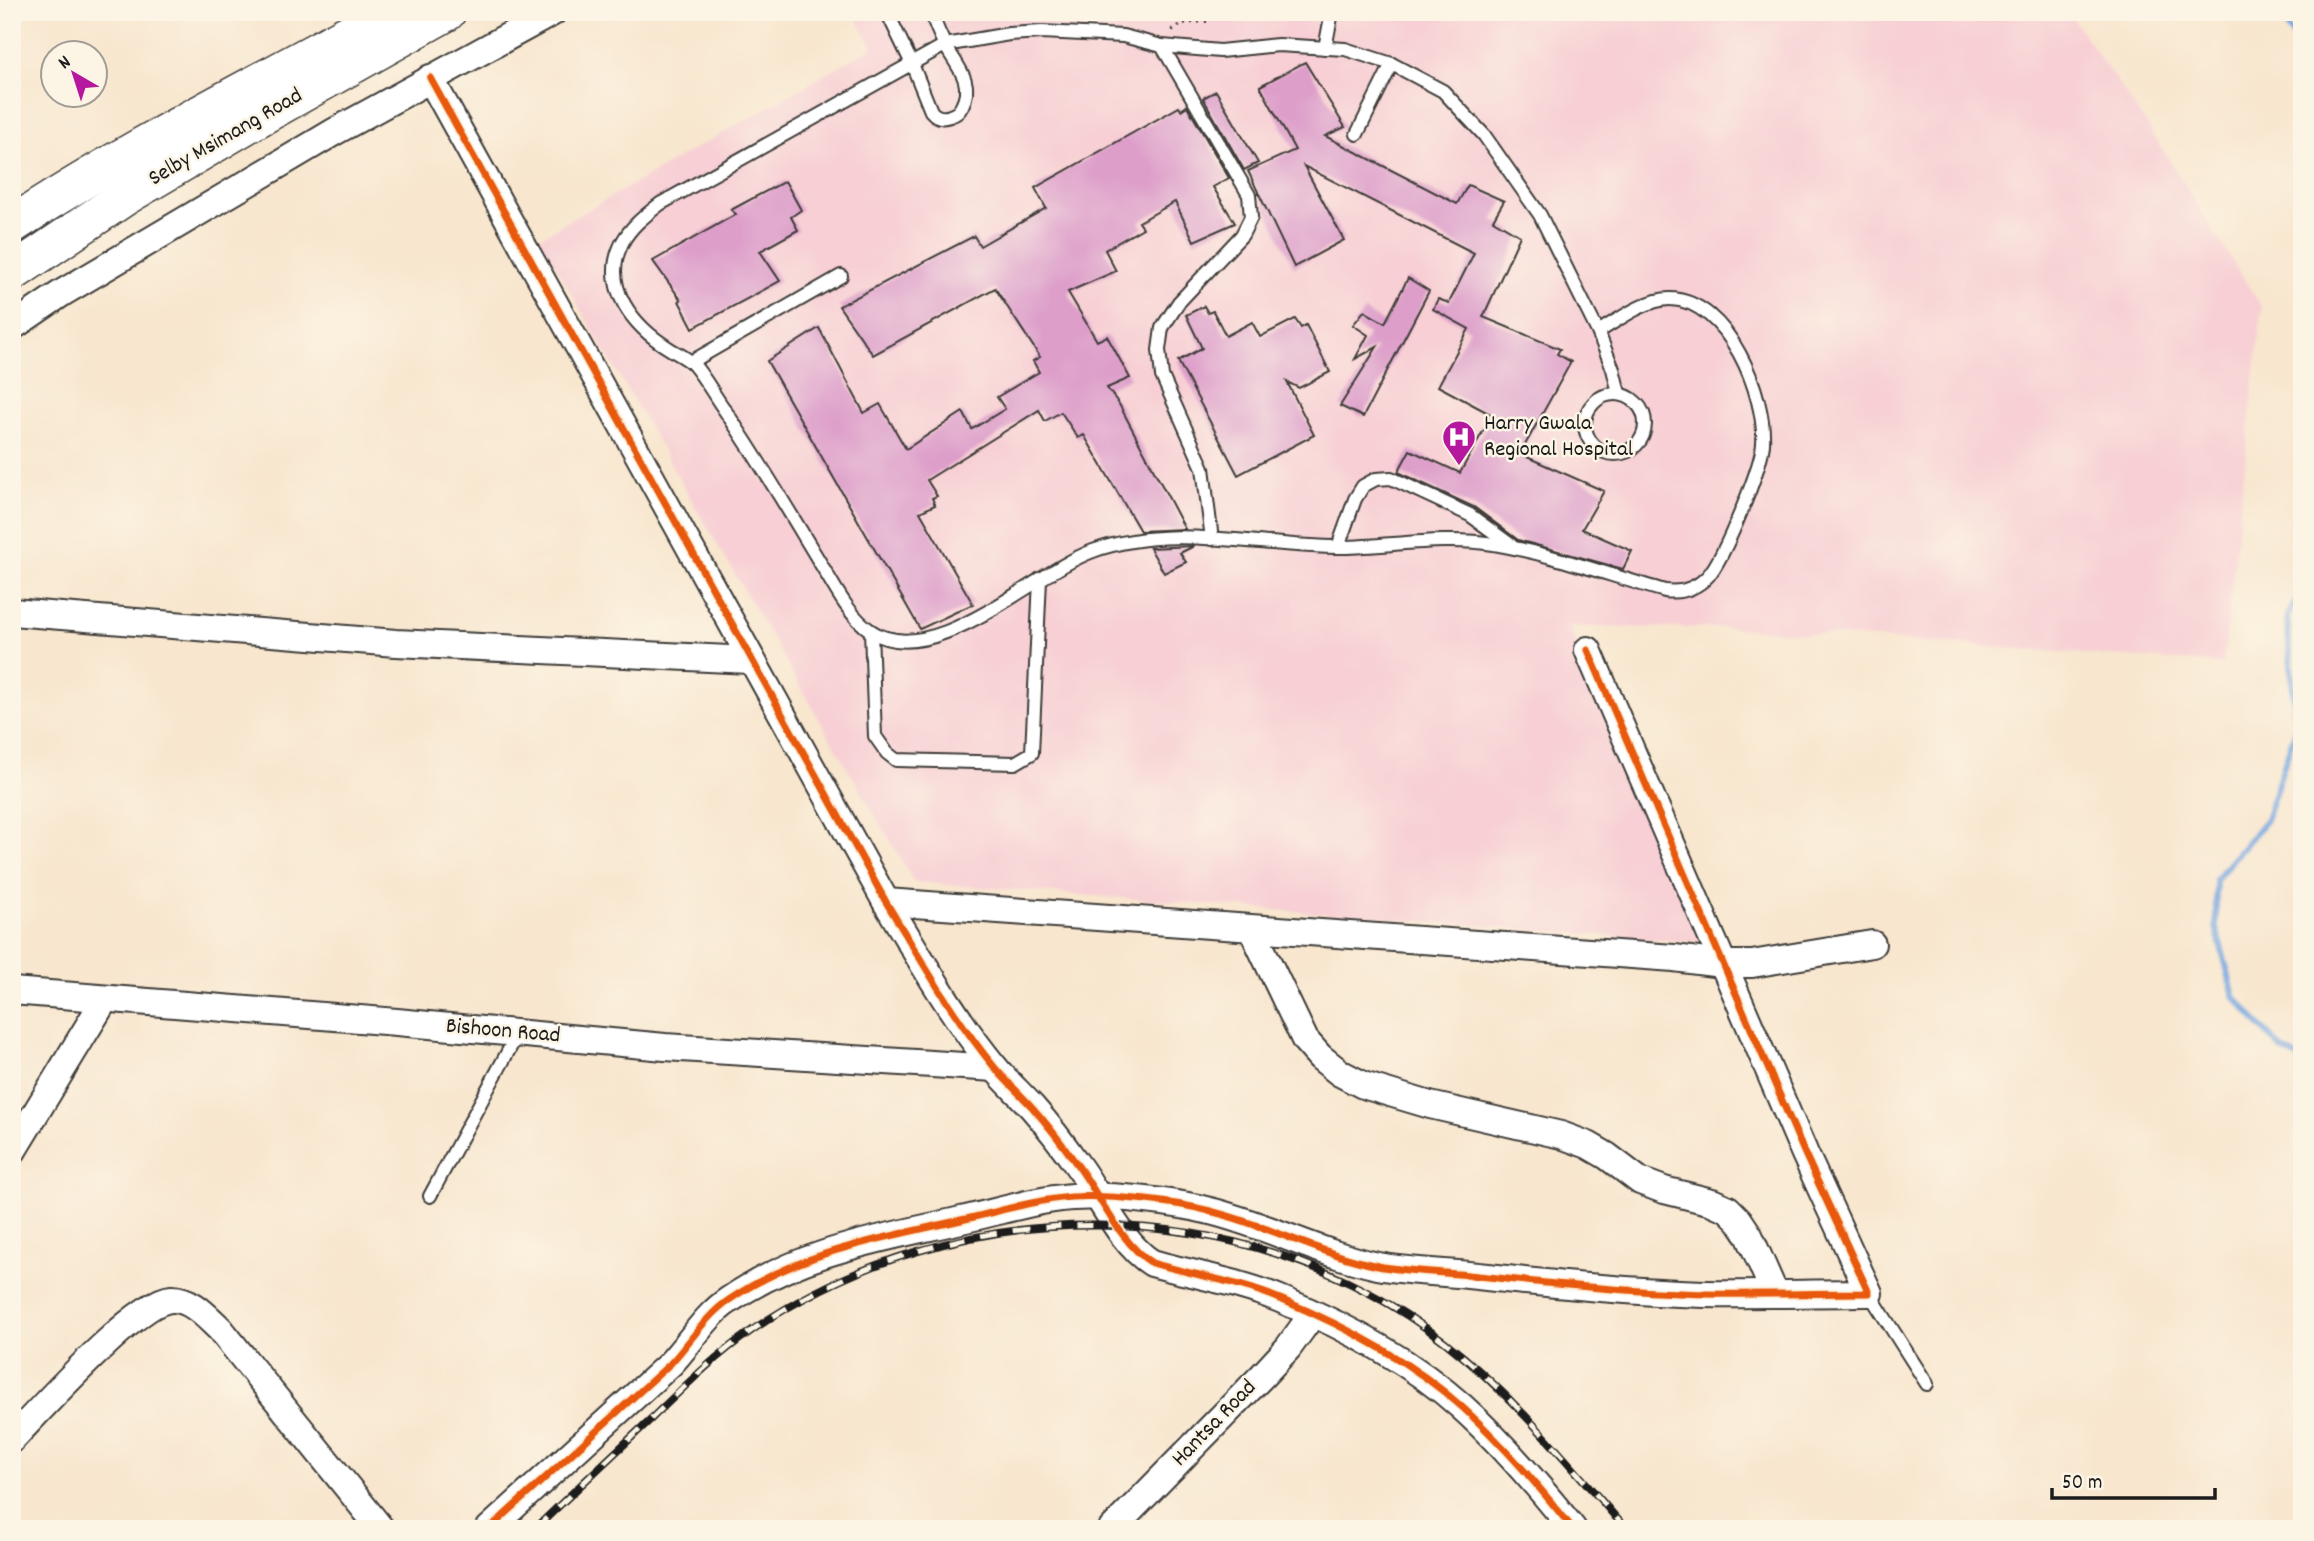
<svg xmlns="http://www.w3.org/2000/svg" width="2314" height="1541" viewBox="0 0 2314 1541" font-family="Dekko,sans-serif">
<rect width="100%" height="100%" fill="#fcf5e5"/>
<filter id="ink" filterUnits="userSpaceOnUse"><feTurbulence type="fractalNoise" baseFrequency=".0143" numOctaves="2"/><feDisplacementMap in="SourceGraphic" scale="14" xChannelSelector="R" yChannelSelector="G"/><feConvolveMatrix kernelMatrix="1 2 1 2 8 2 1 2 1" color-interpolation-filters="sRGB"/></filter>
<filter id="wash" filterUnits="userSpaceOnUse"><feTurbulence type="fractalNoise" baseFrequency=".00686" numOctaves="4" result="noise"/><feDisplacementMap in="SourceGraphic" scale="28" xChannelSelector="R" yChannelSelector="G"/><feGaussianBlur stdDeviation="1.57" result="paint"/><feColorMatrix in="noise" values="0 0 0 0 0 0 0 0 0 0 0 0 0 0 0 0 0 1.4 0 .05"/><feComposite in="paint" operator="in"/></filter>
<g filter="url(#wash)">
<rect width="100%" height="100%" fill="#f8e6ce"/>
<polygon fill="#f7cfd4" points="852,12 2068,12 2149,128 2262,308 2223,664 1733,628 1569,627 1704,943 914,882 539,238 873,47"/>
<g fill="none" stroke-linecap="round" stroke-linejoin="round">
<g stroke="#74a5df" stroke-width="6">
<polyline points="2277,12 2298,42 2302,94"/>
<polyline points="2302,590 2287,617 2296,728 2266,820 2216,879 2216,927 2234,996 2281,1049 2302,1060"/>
</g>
</g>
<g id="blocks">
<g fill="#dd9eca">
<polygon points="1305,62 1345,127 1325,136 1457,204 1468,185 1504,201 1493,220 1520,236 1483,317 1560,349 1557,354 1571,362 1520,454 1604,491 1582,529 1632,551 1623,569 1518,540 1474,507 1398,472 1410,450 1460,473 1492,415 1438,386 1469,329 1433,309 1438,299 1449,303 1474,253 1304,166 1344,240 1294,267 1248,171 1295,150 1260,86"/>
<polygon points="1216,91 1258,163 1244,170 1203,98"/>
<polygon points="1187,106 1229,178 1213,187 1235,223 1194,241 1175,202 1139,222 1143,228 1105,250 1116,271 1068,292 1097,341 1107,336 1130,378 1107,388 1119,404 1185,529 1140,531 1084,435 1078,438 1061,412 1045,421 1039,410 927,480 937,496 932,498 935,505 920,512 973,604 920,629 767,361 819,328 864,413 880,404 906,449 963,412 972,429 1005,409 997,397 1039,372 1033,361 1040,357 995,288 873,355 839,306 974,236 980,246 1046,208 1035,188 1179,107 1181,110"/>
<polygon points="785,181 801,210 791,217 798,230 760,251 780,281 693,328 679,301 681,300 653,261 736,214 731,210"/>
<polygon points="1408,278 1429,291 1363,417 1340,406 1377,347 1355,359 1368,335 1353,325 1364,311 1385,323"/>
<polygon points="1204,306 1208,313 1213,311 1226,336 1252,322 1260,337 1295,319 1301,328 1306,325 1330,372 1299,388 1287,382 1314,435 1238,475 1178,361 1202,348 1186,315"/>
<polygon points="1194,546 1180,553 1186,562 1164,573 1150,548"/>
</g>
</g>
</g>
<g filter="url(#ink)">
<use href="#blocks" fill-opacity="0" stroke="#3d3a37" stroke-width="2"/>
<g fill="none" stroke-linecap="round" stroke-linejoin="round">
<g stroke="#3d3a37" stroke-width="16">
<g id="service">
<path d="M 887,12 L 912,64 L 931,111 C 936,117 942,119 950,116 C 956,114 959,112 962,106 C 974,83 958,67 946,47 C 940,36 935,24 931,12"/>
<polyline points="1162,46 1249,195 1251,217 1242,235 1179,302 1162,328 1159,350 1162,376 1203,468 1212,539"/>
<polyline points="1325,48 1332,12"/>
<polyline points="1357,134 1392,64"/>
<path d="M 1598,332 C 1618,320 1646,299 1670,299 C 1728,300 1766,395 1763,444 C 1761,468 1724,558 1708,576 C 1696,589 1681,593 1665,591 C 1608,575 1552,554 1494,544 C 1444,536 1393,546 1343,547 C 1260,548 1173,522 1093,551 C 1034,572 933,672 871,631 C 849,616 835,588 822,566 C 790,513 759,460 724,409 C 714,395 705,378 693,364 C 687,358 678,354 670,349 C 634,327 600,287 622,243 C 631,226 646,215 660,204 L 945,45 L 1009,34 L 1042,32 L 1123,36 L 1162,46 L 1220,51 L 1278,45 L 1345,49 L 1392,64 L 1443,91 L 1484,135 L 1540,215 L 1598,332 L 1613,369 L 1619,393"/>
<polyline points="691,362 841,276"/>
<circle cx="1615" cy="424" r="30"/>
<polyline points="1338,547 1355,499 1363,486 1376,479 1391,478 1470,515 1511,545"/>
<polyline points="871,631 875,736 887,753 896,760 1015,763 1032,753 1040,579"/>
<polyline points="430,1196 518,1033"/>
<polyline points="1869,1293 1927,1384"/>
</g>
</g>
<g stroke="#3d3a37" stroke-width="30">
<g id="minor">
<path d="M 430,78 L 886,902 C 920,958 953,1017 995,1068 C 1006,1081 1020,1094 1032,1107 C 1048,1125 1064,1146 1078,1166 C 1100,1196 1121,1244 1152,1263 C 1194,1275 1240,1282 1280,1299 C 1343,1325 1411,1361 1462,1407 C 1503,1444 1538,1485 1573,1529"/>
<polyline points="12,327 62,293 334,132 553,12"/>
<polyline points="12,612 396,643 750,660"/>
<polyline points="886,902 1674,958 1722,964 1752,964 1872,944"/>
<polyline points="1252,929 1305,1040 1320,1057 1340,1073 1363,1085 1430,1105 1561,1135 1588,1145 1607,1156 1640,1181 1664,1190 1712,1202 1728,1209 1739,1220 1749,1235 1775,1294"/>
<polyline points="12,991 397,1022 665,1047 995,1068"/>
<polyline points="12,1152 105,999"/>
<path d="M 12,1439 C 39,1411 137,1301 171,1299 C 191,1298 207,1317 220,1329 L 381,1529"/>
<path d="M 489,1529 L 670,1364 C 690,1343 705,1316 729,1300 C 801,1251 879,1239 961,1220 C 998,1212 1033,1200 1072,1197 C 1112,1195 1171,1201 1210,1211 C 1267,1225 1320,1254 1378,1266 C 1410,1272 1445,1272 1478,1276 C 1553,1284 1629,1292 1705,1294 C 1759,1295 1814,1293 1869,1293 L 1805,1154 L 1588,650"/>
<polyline points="1112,1529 1263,1375 1288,1348 1312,1315"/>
</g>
</g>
<g stroke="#3d3a37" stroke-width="40">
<g id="secondary">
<path d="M 12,225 C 132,146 262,82 388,12"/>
<polyline points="12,273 126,196 253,121 447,12"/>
</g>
</g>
<polyline stroke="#3d3a37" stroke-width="3.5" stroke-dasharray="2 5" stroke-linecap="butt" points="1172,30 1183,23 1209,21"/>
<use href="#service" stroke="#fff" stroke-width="12"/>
<use href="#minor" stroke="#fff" stroke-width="26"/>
<use href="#secondary" stroke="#fff" stroke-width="37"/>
<g stroke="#1c1c1c" stroke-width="8">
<path id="rail" d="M 535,1529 C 574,1491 614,1454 653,1417 C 684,1387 715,1356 751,1331 C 956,1189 1245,1188 1445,1342 C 1514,1396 1569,1464 1626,1529"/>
</g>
<use href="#rail" stroke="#fcf5e5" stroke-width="5" stroke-dasharray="16" stroke-linecap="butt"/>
<g stroke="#fcf5e5" stroke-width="11">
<g id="cycleway">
<path d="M 430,78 L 886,902 C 920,958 953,1017 995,1068 C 1006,1081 1020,1094 1032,1107 C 1048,1125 1064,1146 1078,1166 C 1100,1196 1121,1244 1152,1263 C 1194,1275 1240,1282 1280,1299 C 1343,1325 1411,1361 1462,1407 C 1503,1444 1538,1485 1573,1529"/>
<path d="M 489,1529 L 670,1364 C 690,1343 705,1316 729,1300 C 801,1251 879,1239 961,1220 C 998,1212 1033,1200 1072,1197 C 1112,1195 1171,1201 1210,1211 C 1267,1225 1320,1254 1378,1266 C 1410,1272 1445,1272 1478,1276 C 1553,1284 1629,1292 1705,1294 C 1759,1295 1814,1293 1869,1293 L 1805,1154 L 1588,650"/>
</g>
</g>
<use href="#cycleway" stroke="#e8590c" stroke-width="7"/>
</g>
</g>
<defs>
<g id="hospital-pin" transform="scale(1.75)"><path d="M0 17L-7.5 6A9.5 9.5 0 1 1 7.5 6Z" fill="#b5179e" stroke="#fcf5e5"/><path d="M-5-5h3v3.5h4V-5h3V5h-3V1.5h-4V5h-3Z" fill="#fff"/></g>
</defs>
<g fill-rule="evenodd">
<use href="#hospital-pin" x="1459" y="437"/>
</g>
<g text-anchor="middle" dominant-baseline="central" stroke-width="5" stroke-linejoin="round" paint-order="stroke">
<g font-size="23" fill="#1c1c1c" stroke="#fcf5e5">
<text transform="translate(226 138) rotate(-30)">Selby Msimang Road</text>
<text transform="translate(503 1032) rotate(5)">Bishoon Road</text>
<text transform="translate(1215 1424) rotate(-46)">Hantsa Road</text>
</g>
<g font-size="23" fill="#1c1c1c" stroke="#fcf5e5" text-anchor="start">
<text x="1484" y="424">Harry Gwala<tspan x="1484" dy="26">Regional Hospital</tspan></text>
</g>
</g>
<rect width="2314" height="1541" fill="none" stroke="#fcf5e5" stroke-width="42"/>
<g transform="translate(74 74) rotate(321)"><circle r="33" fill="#fcf5e5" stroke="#a29e95" stroke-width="2"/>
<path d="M0-5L12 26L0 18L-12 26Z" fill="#b5179e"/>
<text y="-10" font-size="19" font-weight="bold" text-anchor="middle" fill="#1c1c1c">N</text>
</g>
<path d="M2052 1488v10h163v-10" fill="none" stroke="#1c1c1c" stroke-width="3.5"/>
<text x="2062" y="1488" font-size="21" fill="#1c1c1c" stroke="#fcf5e5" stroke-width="5" paint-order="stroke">50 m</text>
</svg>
